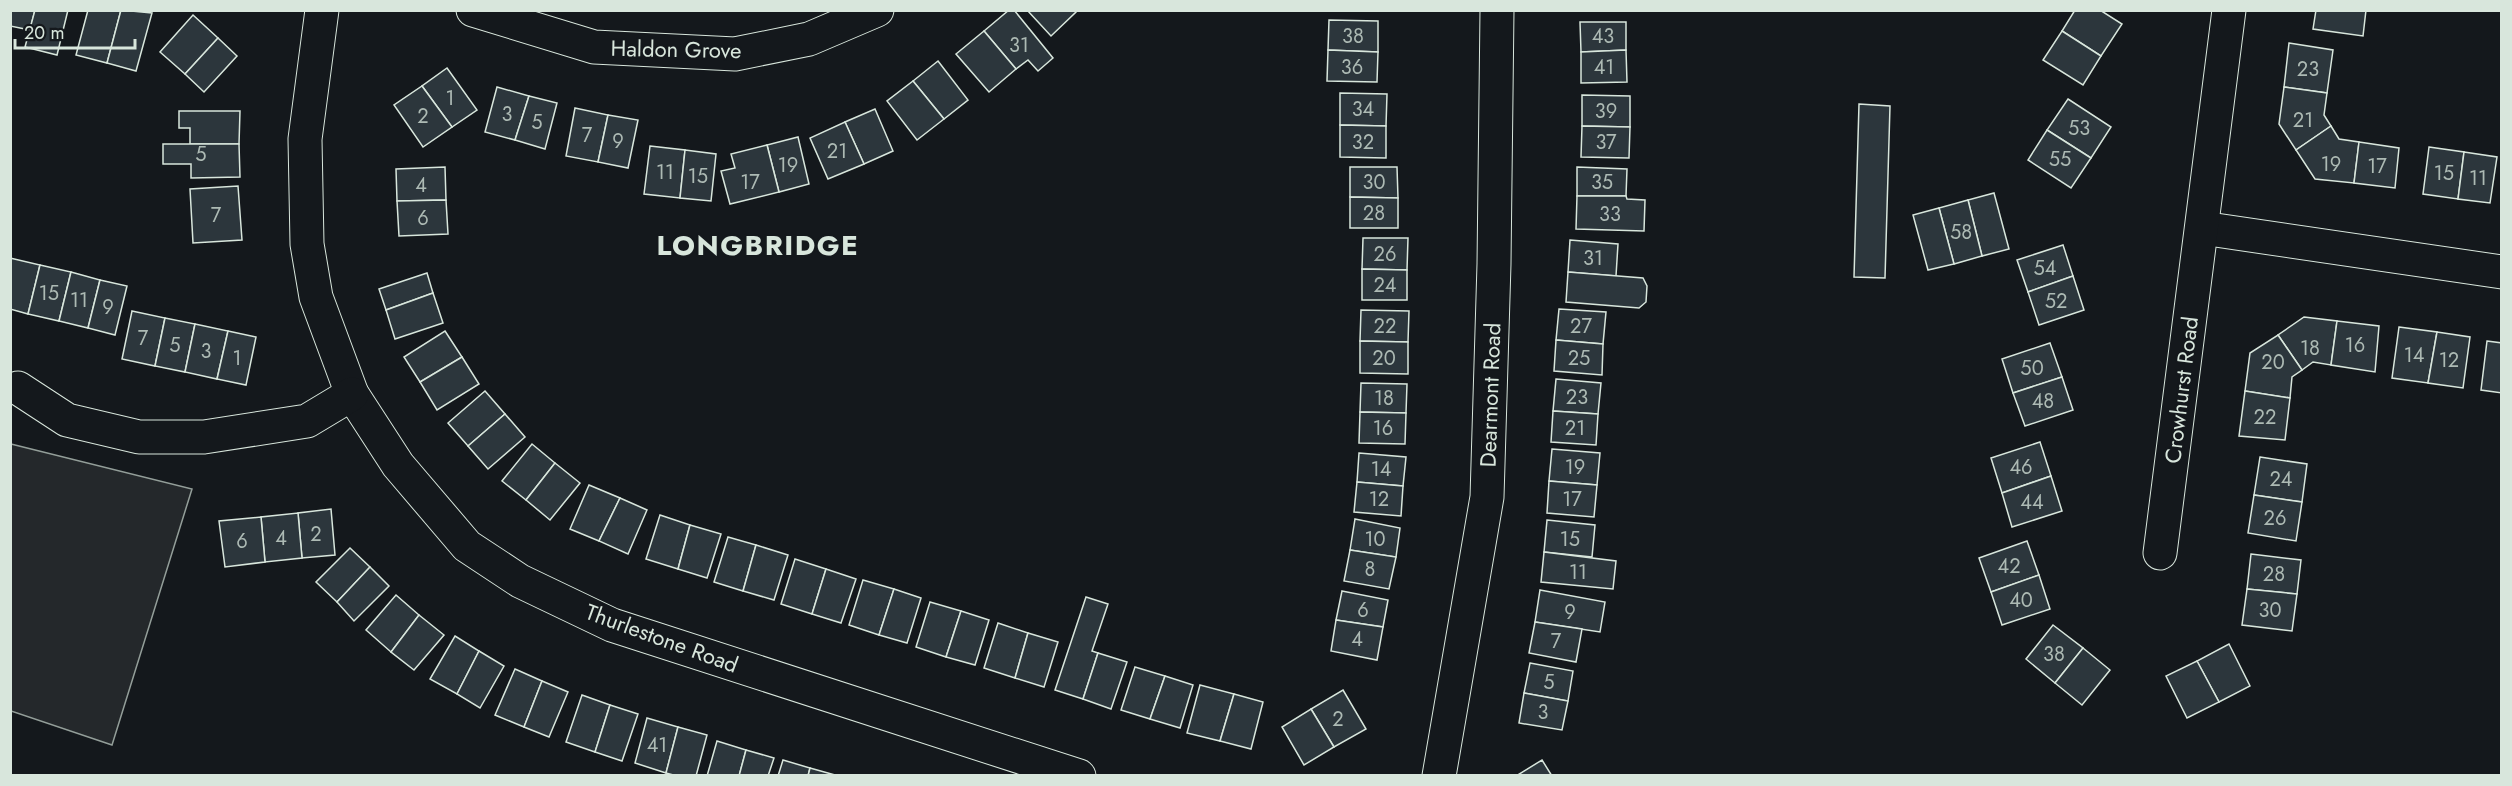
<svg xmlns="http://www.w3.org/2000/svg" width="2512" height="786" viewBox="0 0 2512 786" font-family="Jost,sans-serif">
<rect width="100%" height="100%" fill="#14181c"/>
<polygon fill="#24282b" stroke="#939e99" stroke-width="1.5" points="11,444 192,489 112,745 11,711"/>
<g fill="#2c363c" stroke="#d8e6dc" stroke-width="1.5">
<polygon points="10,10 35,10 30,30 10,26"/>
<polygon points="35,10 68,10 57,55 25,47"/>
<polygon points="88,10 121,10 107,63 76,55"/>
<polygon points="121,10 152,13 136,71 107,63"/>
<polygon points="1009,10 1014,10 1053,58 1038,71 1028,60 1016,69 984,31"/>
<polygon points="1027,10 1075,10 1076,12 1051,36"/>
<polygon points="2075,10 2100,10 2122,24 2101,56 2062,31"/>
<polygon points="2316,10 2366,10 2363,36 2313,29"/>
<polygon points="193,15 218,38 185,74 160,52"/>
<polygon points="1329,20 1378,21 1378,52 1328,50"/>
<polygon points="1580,22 1626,22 1626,50 1581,52"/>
<polygon points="984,31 1016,69 989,92 956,54"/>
<polygon points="2062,31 2101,56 2083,85 2043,60"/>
<polygon points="218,38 237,56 204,92 185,74"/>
<polygon points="2289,43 2333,50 2327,93 2284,87"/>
<polygon points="1328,50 1378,52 1377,82 1327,81"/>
<polygon points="1626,50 1627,82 1581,83 1581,52"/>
<polygon points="938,61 968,100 944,119 913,81"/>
<polygon points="447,68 477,110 452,127 422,86"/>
<polygon points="913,81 944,119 917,140 887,101"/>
<polygon points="422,86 452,127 423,147 394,105"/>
<polygon points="497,87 529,96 515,140 485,132"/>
<polygon points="2284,87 2327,93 2324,115 2331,126 2296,150 2279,124"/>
<polygon points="1340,93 1387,94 1386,126 1340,125"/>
<polygon points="1582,95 1630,96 1630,127 1582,126"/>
<polygon points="529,96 557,103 545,149 515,140"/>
<polygon points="2068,99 2111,127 2091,158 2047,130"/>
<polygon points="1859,104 1890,106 1885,278 1854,277"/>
<polygon points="575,108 608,115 598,162 566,156"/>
<polygon points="875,109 893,151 864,164 845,122"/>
<polygon points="179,111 240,111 239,144 190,144 190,128 179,128"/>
<polygon points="608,115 638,120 628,168 598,162"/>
<polygon points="845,122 864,164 828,179 810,138"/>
<polygon points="1340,125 1386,126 1386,158 1340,157"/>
<polygon points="1582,126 1630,127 1629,158 1581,157"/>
<polygon points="2331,126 2339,139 2359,142 2354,183 2315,179 2296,150"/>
<polygon points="2047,130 2091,158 2071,188 2028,160"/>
<polygon points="798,137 809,184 779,192 767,145"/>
<polygon points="2359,142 2399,148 2395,188 2354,183"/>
<polygon points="163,144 239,144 240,177 191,178 191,164 163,164"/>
<polygon points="767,145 779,192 730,204 721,171 735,168 731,154"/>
<polygon points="650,146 685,150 680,198 644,194"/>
<polygon points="2429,147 2464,152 2458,199 2423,194"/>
<polygon points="685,150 716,154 711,201 680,198"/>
<polygon points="2464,152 2497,157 2490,203 2458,199"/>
<polygon points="445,167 446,200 397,201 396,169"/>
<polygon points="1350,167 1397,167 1398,198 1350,197"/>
<polygon points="1577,167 1627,169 1626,196 1577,196"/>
<polygon points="238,186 242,240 193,243 190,189"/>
<polygon points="1994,193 2009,249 1982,256 1968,200"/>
<polygon points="1577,196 1626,196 1627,199 1645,200 1644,231 1576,229"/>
<polygon points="1350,197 1398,198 1398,228 1350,228"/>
<polygon points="446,200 448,234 399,236 397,201"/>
<polygon points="1968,200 1982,256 1954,264 1939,208"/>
<polygon points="1939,208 1954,264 1928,270 1913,215"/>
<polygon points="1363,238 1408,238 1407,270 1362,269"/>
<polygon points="1570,240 1618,244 1616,276 1568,272"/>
<polygon points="2063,245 2073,276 2028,292 2017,260"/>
<polygon points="10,258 40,265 28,314 10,309"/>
<polygon points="40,265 71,272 59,321 28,314"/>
<polygon points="1362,269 1407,270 1407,300 1362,300"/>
<polygon points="71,272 100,280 88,328 59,321"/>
<polygon points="1568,272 1643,278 1647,286 1646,302 1639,308 1566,302"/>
<polygon points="427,273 433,293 386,310 379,289"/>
<polygon points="2073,276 2084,310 2039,325 2028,292"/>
<polygon points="100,280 127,286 115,335 88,328"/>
<polygon points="433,293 443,323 395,339 386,310"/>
<polygon points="1559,309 1606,312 1603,344 1556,340"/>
<polygon points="1361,310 1409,311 1408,342 1360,341"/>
<polygon points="132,311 165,318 155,366 122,359"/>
<polygon points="2304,317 2337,321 2331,365 2313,362 2302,370 2278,335"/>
<polygon points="165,318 195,324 185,372 155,366"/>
<polygon points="2337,321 2379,326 2375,372 2331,365"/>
<polygon points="195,324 228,331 217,379 185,372"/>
<polygon points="2399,327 2437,332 2428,383 2392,378"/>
<polygon points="228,331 256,337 246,385 217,379"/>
<polygon points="445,331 462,357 420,382 404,357"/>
<polygon points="2437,332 2470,337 2463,388 2428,383"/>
<polygon points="2278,335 2302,370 2292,377 2290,398 2245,391 2250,353"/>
<polygon points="1556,340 1603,344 1602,375 1554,371"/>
<polygon points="1360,341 1408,342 1408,374 1360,373"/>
<polygon points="2487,341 2502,343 2502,393 2481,390"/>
<polygon points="2050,343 2062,377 2013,393 2002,359"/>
<polygon points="462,357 479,384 437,410 420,382"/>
<polygon points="2062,377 2073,410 2025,426 2013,393"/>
<polygon points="1556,379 1601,383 1598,414 1553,411"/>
<polygon points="1361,383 1407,384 1406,413 1360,412"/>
<polygon points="485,391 505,414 468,446 448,423"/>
<polygon points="2245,391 2290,398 2285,440 2239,436"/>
<polygon points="1553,411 1598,414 1596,445 1551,442"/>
<polygon points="1360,412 1406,413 1405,444 1359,443"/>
<polygon points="505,414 525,437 488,469 468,446"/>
<polygon points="2040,442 2051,476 2002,493 1991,458"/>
<polygon points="532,444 555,463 526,500 502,481"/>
<polygon points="1552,449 1600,453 1597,485 1549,481"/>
<polygon points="1359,453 1406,457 1403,486 1357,482"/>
<polygon points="2260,457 2307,464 2302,502 2254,495"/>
<polygon points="555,463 580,483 550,520 526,500"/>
<polygon points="2051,476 2062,511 2012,527 2002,493"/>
<polygon points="1549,481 1597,485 1594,517 1547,513"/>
<polygon points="1357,482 1403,486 1401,516 1354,512"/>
<polygon points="589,485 620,498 599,541 570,529"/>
<polygon points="2254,495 2302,502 2296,541 2248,533"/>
<polygon points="620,498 647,510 628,554 599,541"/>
<polygon points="331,509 335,555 302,558 298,513"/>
<polygon points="298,513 302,558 265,562 261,517"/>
<polygon points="660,515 690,525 678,569 646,559"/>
<polygon points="261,517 265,562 225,567 219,521"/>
<polygon points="1355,519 1400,528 1396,557 1350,550"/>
<polygon points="1547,520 1595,525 1592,557 1544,552"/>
<polygon points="690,525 721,534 707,578 678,569"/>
<polygon points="728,537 756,545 743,591 714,582"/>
<polygon points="2027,541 2039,575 1991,592 1979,558"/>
<polygon points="756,545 788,555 774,600 743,591"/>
<polygon points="350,548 370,567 337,602 316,582"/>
<polygon points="1350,550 1396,557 1389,589 1344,581"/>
<polygon points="1544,552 1616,561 1613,589 1541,582"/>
<polygon points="2251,554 2301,560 2297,594 2247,589"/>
<polygon points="795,559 826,569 812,614 781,604"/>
<polygon points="370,567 389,586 354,621 337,602"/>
<polygon points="826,569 856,579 841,623 812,614"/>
<polygon points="2039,575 2050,609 2002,625 1991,592"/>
<polygon points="863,580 894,589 879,635 849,625"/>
<polygon points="894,589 921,598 907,643 879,635"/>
<polygon points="2247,589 2297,594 2292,631 2242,625"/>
<polygon points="1540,590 1605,602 1600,632 1535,622"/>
<polygon points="1342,591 1388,600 1383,627 1336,620"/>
<polygon points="396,595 419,615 391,652 366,630"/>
<polygon points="1086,597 1108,604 1092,651 1098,653 1083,699 1055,690"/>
<polygon points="930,602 961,611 946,657 916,647"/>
<polygon points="961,611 989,620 975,665 946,657"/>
<polygon points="419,615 444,635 414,670 391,652"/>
<polygon points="1336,620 1383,627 1377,660 1331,651"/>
<polygon points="1535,622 1582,629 1576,662 1529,653"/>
<polygon points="998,623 1028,633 1015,678 984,668"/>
<polygon points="2053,625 2083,648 2055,683 2026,659"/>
<polygon points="1028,633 1058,642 1044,687 1015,678"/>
<polygon points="455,636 479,651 457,694 430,679"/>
<polygon points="2229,644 2250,686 2219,702 2197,661"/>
<polygon points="2083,648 2110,670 2082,705 2055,683"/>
<polygon points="479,651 504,666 480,708 457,694"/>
<polygon points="1098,653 1127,662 1111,709 1083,699"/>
<polygon points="2197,661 2219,702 2187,718 2166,676"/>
<polygon points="1530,663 1573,671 1568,701 1524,693"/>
<polygon points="1135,667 1165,676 1150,719 1121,710"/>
<polygon points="515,669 542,681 524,727 495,715"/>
<polygon points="1165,676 1193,685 1180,728 1150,719"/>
<polygon points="542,681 568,692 549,737 524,727"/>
<polygon points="1200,685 1234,694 1220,741 1187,733"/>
<polygon points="1343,690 1366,729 1334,747 1311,709"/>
<polygon points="1524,693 1568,701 1562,730 1519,723"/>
<polygon points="1234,694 1263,702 1251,749 1220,741"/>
<polygon points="582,695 610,705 595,752 566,742"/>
<polygon points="610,705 638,714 622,761 595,752"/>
<polygon points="1311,709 1334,747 1304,765 1282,727"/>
<polygon points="647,718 678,727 666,773 635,763"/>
<polygon points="678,727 707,735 696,776 677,776 666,773"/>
<polygon points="717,741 746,750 739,776 707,776"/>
<polygon points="746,750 774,758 768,776 739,776"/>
<polygon points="783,760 810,768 808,776 778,776"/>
<polygon points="1542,760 1552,776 1516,776"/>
<polygon points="810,768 835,775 808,776"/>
</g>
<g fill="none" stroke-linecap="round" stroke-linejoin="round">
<g stroke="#d8e6dc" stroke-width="35">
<g id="street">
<polyline points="322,10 305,139 307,244 316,297 352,394 398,465 467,546 520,581 612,625 1079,776"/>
<polyline points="473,10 594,47 735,54 809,39 877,10"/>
<polyline points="2202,228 2502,272"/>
<polyline points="18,388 67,420 139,437 204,437 307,421 352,394"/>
<polyline points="2160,553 2229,10"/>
<polyline points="1439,776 1487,497 1494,264 1497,10"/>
</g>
</g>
<use href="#street" stroke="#14181c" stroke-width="33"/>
</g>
<g text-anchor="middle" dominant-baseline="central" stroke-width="4.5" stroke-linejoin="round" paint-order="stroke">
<g font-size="20" fill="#adbab4">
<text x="1353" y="36">38</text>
<text x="1603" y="36">43</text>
<text x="1019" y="45">31</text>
<text x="1352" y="67">36</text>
<text x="1604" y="67">41</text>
<text x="2308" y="69">23</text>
<text x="450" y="98">1</text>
<text x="1363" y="109">34</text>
<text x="1606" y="111">39</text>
<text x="507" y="114">3</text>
<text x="423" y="116">2</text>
<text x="2303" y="120">21</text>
<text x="537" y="122">5</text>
<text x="2079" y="128">53</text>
<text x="587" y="135">7</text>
<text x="618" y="141">9</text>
<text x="1363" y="142">32</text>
<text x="1606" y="142">37</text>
<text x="837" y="151">21</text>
<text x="201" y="154">5</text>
<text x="2060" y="159">55</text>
<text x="2331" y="164">19</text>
<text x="788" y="165">19</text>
<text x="2377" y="166">17</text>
<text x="665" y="172">11</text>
<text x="2444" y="173">15</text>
<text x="698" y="176">15</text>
<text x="2478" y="178">11</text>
<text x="750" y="182">17</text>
<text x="1374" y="182">30</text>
<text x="1602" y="182">35</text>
<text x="421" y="185">4</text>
<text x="1374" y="213">28</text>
<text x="1610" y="214">33</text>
<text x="216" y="215">7</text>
<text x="423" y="218">6</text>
<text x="1961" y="232">58</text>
<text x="1385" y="254">26</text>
<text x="1593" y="258">31</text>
<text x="2045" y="268">54</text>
<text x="1385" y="285">24</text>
<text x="49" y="293">15</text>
<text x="79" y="300">11</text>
<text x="2056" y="301">52</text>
<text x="108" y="307">9</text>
<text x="1385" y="326">22</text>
<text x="1581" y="326">27</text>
<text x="143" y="338">7</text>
<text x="175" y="345">5</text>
<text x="2355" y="345">16</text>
<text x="2310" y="348">18</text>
<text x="206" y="351">3</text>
<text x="2414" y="355">14</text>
<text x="237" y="358">1</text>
<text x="1384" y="358">20</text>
<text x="1579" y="358">25</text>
<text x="2449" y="360">12</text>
<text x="2273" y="362">20</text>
<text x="2032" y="368">50</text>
<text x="1577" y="397">23</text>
<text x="1384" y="398">18</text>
<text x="2043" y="401">48</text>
<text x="2265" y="417">22</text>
<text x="1383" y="428">16</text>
<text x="1575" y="428">21</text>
<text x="1575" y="467">19</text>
<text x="2021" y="467">46</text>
<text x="1381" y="469">14</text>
<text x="2281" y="479">24</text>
<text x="1379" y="499">12</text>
<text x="1572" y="499">17</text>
<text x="2032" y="502">44</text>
<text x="2275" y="518">26</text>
<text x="316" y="534">2</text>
<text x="281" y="538">4</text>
<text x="1375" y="539">10</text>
<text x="1570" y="539">15</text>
<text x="242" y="541">6</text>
<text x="2009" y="566">42</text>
<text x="1370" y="569">8</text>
<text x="1578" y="572">11</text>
<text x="2274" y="574">28</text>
<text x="2021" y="600">40</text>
<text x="1363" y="610">6</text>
<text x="2270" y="610">30</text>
<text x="1570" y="612">9</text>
<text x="1357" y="639">4</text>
<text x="1556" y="641">7</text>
<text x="2054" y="654">38</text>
<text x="1549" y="682">5</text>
<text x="1543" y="712">3</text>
<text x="1338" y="719">2</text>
<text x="657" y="745">41</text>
</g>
<g font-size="22" fill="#d8e6dc" stroke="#14181c">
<text transform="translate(676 49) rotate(1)">Haldon Grove</text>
<text transform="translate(2181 390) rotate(-83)">Crowhurst Road</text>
<text transform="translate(1490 395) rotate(-88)">Dearmont Road</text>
<text transform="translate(662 638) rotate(20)">Thurlestone Road</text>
</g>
<g font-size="28" font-weight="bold" letter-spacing="1.5" fill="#d8e6dc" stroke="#14181c">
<text x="758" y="245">LONGBRIDGE</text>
</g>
</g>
<rect width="2512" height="786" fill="none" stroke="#d8e6dc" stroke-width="24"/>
<path d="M15 39v9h120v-9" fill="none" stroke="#d8e6dc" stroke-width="3"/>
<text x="24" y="39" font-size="18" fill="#d8e6dc" stroke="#14181c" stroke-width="4.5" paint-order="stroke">20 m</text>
</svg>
